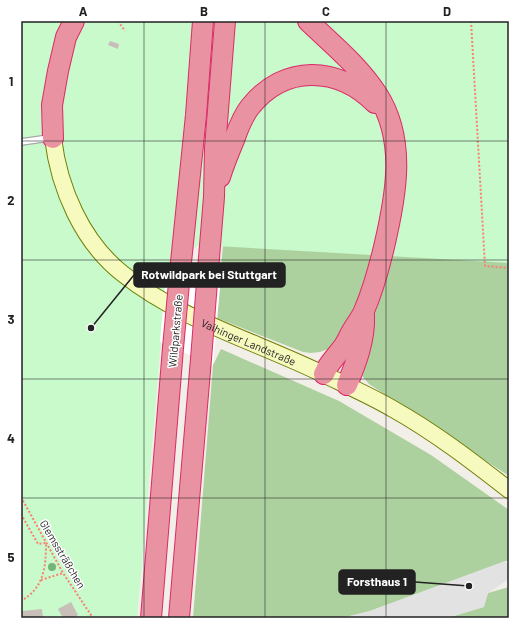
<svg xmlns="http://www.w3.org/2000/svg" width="530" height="639" viewBox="0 0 530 639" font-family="Barlow,sans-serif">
<rect width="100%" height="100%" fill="#f2efe9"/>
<g fill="#add19e">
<polygon points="509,21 509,476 369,384 363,377 361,371 374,309 376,310 385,284 401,215"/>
<polygon points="227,206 380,239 354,315 331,348 320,352 311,353 303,352 217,318 219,287"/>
<polygon points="221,349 339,401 431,455 509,510 509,560 370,611 342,618 193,618 213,365"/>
<polygon points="509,587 509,618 447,618 483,607 488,593"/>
</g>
<polygon fill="#c8facc" points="21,21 509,21 509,263 199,245 167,266 160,341 161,342 137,618 21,618"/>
<polygon fill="#e2e2e2" points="505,561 509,568 509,579 488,593 484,607 447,618 342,618 370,611"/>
<polygon fill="#fff" points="167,266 220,288 213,365 160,342"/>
<g fill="#c7bfb8">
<polygon points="110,41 119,44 118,49 108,45"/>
<polygon points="71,602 78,615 74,618 63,618 58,609"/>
<polygon points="42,609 43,618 22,618 22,611"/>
</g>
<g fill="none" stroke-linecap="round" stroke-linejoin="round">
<g stroke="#a9a9a9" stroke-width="8">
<polyline id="lane" points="21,142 49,138"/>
</g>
<g stroke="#707d05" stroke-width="18">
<g id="secondary">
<path id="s1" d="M 53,138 C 59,188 82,242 123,274 C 182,321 258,342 325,375 C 348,386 371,396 393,409 C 434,432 472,461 509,490"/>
</g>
</g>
<g stroke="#dc2a67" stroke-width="22">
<g id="highway">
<path d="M 308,21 C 332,44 359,66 377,94 C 407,140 396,196 384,247 C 379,268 373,290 364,311 C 361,318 356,324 352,331 C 349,336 347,342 343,347 C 336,357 329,362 324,374"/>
<polyline points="53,138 52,105 58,71 66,37 74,21"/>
<path d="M 220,177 C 224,164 229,152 234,140 C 238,129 242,117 250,107 C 284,64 338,66 375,103"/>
<polyline points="180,272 196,115 203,21"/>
<polyline points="207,282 214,197 215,148 225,21"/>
<path d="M 347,385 C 356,363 365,340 364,316"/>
<polyline points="151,618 173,348"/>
<polyline points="179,618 201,359"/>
</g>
</g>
<g stroke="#fa8072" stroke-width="2" stroke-dasharray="2 2" stroke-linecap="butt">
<polyline points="118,21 125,31"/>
<polyline points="471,21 485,266 509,268"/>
<polyline points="21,497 63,573 93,618"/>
<path d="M 21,514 L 38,544 L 46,543 C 46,567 44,588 21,601"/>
<polyline points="41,580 63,573"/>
</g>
<use href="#lane" stroke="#fff" stroke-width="5.5"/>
<use href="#secondary" stroke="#f7fabf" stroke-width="16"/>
<use href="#highway" stroke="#e892a2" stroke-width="20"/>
<g stroke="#dc2a67" stroke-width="22" stroke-linecap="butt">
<g id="highway-bridge">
<polyline points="173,348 180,272"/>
<polyline points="201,359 207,282"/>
</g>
</g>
<use href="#highway-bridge" stroke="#e892a2" stroke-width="20"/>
</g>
<circle fill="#74b475" cx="52" cy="567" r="4"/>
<path fill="none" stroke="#222" stroke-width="1" stroke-opacity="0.55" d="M 144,21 L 144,618M 265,21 L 265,618M 386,21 L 386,618M 21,141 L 509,141M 21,260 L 509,260M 21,379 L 509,379M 21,498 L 509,498"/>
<g text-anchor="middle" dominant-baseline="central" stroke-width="3" stroke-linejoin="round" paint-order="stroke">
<g font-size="11" fill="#222" stroke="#fff">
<text transform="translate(175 331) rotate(-85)">Wildparkstraße</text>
<text stroke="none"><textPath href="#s1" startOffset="300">Vaihinger Landstraße</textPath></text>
<text transform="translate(63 554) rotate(59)">Glemssträßchen</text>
</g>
</g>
<path fill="none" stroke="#222" stroke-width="1.5" d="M91 328L134 275M469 586L415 582"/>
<g fill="#222" stroke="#fff" stroke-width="1.5">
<circle cx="91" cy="328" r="4"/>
<circle cx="469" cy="586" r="4"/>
</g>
<g fill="#222" stroke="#222" stroke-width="1.5">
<rect x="134" y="263" width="151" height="24" rx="4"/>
<rect x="339" y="570" width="76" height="24" rx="4"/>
</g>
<g font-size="12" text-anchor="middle" font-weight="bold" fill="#fff">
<text x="209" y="279">Rotwildpark bei Stuttgart</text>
<text x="377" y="586">Forsthaus 1</text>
</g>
<rect width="530" height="639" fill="none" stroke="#ffffff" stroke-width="44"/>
<rect x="22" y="22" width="486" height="595" fill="none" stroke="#222" stroke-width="1.5"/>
<g font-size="13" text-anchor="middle" font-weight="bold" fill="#222">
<text x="83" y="16">A</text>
<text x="204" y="16">B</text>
<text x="326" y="16">C</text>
<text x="447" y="16">D</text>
<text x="11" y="86">1</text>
<text x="11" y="205">2</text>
<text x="11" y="324">3</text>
<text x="11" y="443">4</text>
<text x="11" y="562">5</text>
</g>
</svg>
